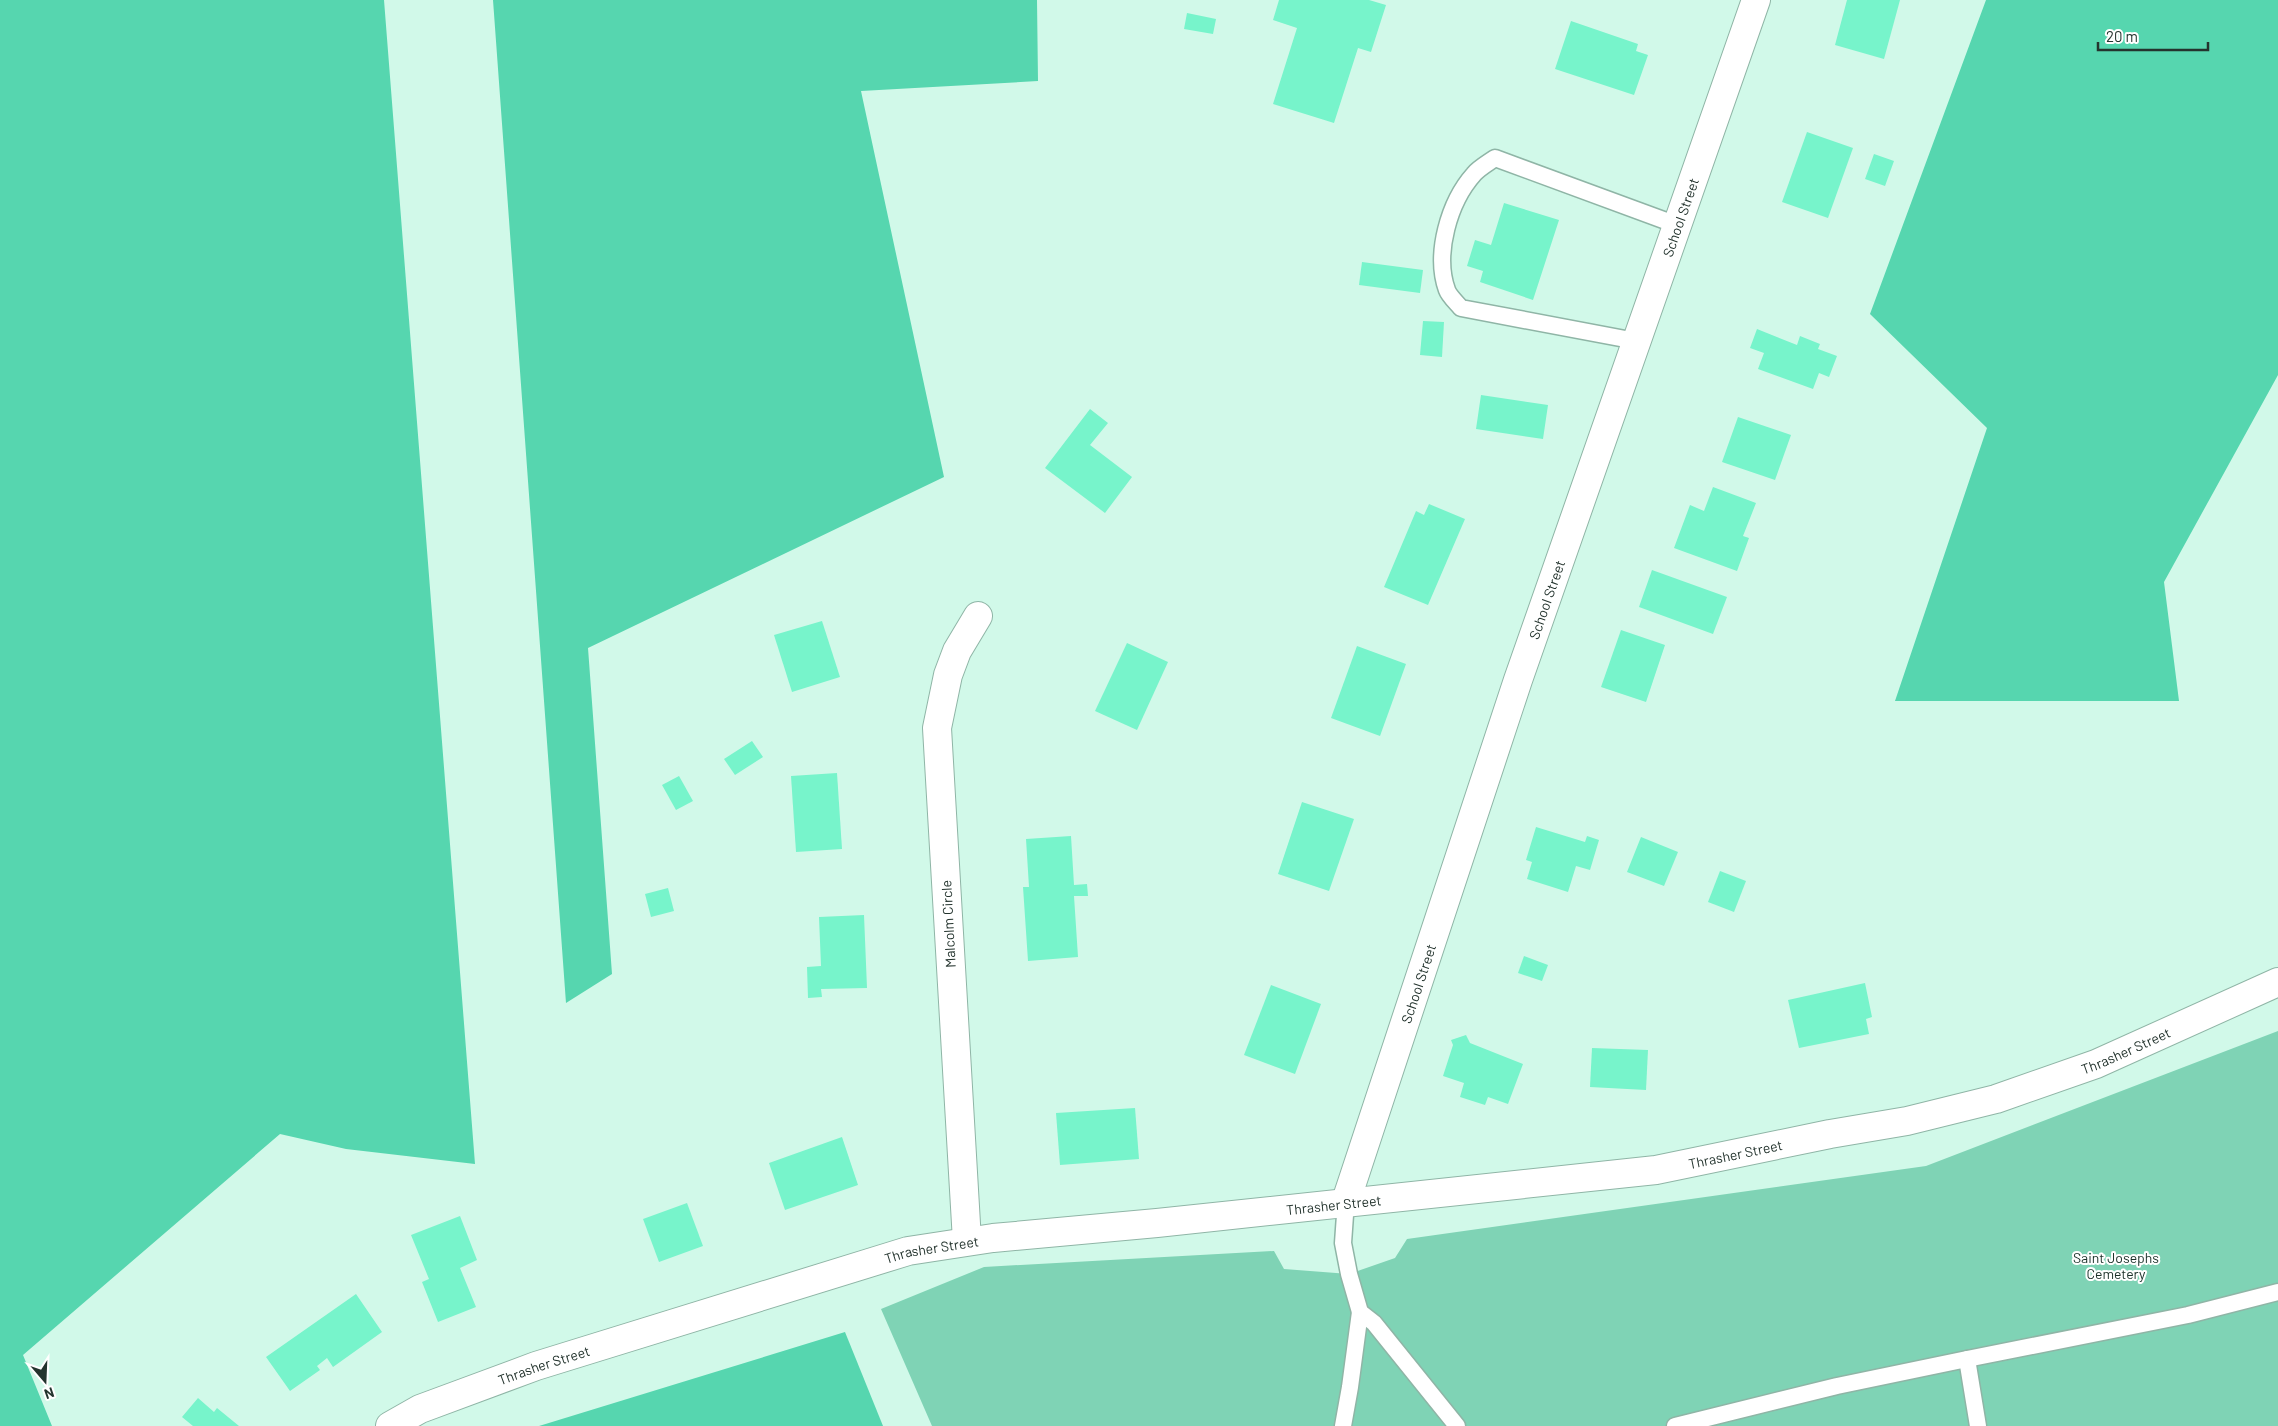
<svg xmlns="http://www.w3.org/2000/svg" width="2278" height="1426" viewBox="0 0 2278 1426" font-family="Barlow,sans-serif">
<rect width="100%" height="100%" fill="#d1f9e9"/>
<polygon fill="#7fd3b5" points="2278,1031 2278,1426 932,1426 881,1309 984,1267 1274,1251 1284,1269 1349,1274 1395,1258 1407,1239 1926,1166"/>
<g fill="#56d6af">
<polygon points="0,0 384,0 475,1164 346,1149 280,1134 23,1355 52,1426 0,1426"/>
<polygon points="493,0 1037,0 1038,81 861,91 944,477 588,648 612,974 566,1003"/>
<polygon points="1986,0 2278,0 2278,375 2164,582 2179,701 1895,701 1987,428 1870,314"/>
<polygon points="845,1332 883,1426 539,1426"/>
</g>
<g fill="#77f4cb">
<polygon points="1279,0 1369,0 1386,5 1371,52 1358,48 1334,123 1273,104 1297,28 1273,20"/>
<polygon points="1847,0 1900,0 1884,59 1835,45"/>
<polygon points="1187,13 1216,19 1213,34 1184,29"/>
<polygon points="1571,21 1638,44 1636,51 1648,55 1634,95 1555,69"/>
<polygon points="1807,132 1853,148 1828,218 1782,202"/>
<polygon points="1874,154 1894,161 1885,186 1865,179"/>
<polygon points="1504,203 1559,220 1533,300 1480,282 1483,271 1467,266 1475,240 1491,245"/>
<polygon points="1362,262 1423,270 1420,293 1359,285"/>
<polygon points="1423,321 1444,322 1442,357 1420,355"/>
<polygon points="1757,329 1797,345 1800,336 1820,344 1818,349 1837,356 1829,377 1819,373 1813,389 1758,369 1764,353 1750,348"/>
<polygon points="1481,395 1548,405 1543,439 1476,429"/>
<polygon points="1090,409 1108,423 1090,445 1132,477 1105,513 1045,468"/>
<polygon points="1738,417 1791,435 1775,480 1722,462"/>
<polygon points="1713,487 1756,503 1743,536 1749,538 1737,571 1674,548 1690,505 1704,511"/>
<polygon points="1429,504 1465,519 1428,605 1384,587 1416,511 1424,515"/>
<polygon points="1652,570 1727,597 1713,634 1639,607"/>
<polygon points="822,621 840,677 792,692 774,635"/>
<polygon points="1621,630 1665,645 1646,702 1601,687"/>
<polygon points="1127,643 1168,662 1137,730 1095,711"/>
<polygon points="1357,646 1406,664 1380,736 1331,718"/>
<polygon points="752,741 763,757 735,775 724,759"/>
<polygon points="837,773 842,849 796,852 791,776"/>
<polygon points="679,776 693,801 676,810 662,785"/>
<polygon points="1302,802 1354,819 1329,891 1278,874"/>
<polygon points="1536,827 1585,842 1587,836 1599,840 1590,870 1576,866 1568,892 1527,879 1532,862 1526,860"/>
<polygon points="1071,836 1074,885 1087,884 1088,896 1074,896 1078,957 1028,961 1023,887 1029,887 1026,839"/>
<polygon points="1641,837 1678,852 1664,886 1627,872"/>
<polygon points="1720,871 1746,881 1734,912 1708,902"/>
<polygon points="668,888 674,911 651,917 645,894"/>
<polygon points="864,915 867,988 821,989 822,997 808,998 807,967 821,966 819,917"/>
<polygon points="1524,956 1548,965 1542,981 1518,973"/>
<polygon points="1865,983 1872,1017 1866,1019 1869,1034 1799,1048 1788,1000"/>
<polygon points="1271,985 1321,1004 1295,1074 1244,1055"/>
<polygon points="1466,1035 1470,1043 1523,1064 1508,1104 1488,1097 1485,1105 1460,1097 1464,1083 1443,1076 1453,1045 1451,1040"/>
<polygon points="1592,1048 1648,1050 1646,1090 1590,1087"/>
<polygon points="1135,1108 1139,1159 1060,1165 1056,1113"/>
<polygon points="842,1137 858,1185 785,1210 769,1163"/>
<polygon points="687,1203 703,1246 659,1262 643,1219"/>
<polygon points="460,1216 477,1260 460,1268 476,1307 438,1322 422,1282 429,1279 411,1235"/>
<polygon points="356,1294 382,1332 333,1367 327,1358 317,1366 320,1370 290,1391 266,1357"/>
<polygon points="198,1398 214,1412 217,1408 239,1426 193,1426 182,1417"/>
</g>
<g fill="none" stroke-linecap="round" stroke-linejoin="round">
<g stroke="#8fb5a6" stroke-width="19">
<g id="service">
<path d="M 1636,341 L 1461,308 C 1457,303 1449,296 1447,290 C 1434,254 1449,202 1474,174 C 1479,168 1488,163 1495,158 L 1677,225"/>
<polyline points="1346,1201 1343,1243 1349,1274 1360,1312 1374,1323 1457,1426"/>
<polyline points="1343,1426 1350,1387 1360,1312"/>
<polyline points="1675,1426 1837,1386 1967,1359"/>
<polyline points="1978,1426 1967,1359 2188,1315 2278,1292"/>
</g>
</g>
<g stroke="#8fb5a6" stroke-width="30">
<g id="minor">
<polyline points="967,1241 937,728 948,675 957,651 978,616"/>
<path id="s1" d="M 390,1426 L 420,1409 L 536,1366 L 908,1251 L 993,1238 L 1157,1223 L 1656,1170 L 1830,1134 L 1907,1121 L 1996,1099 L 2096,1064 L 2278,982"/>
</g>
</g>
<g stroke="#8fb5a6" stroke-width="30">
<g id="tertiary">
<path id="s2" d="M 1346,1201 L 1518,680 L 1756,0"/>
</g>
</g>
<use href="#service" stroke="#fff" stroke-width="16"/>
<use href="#minor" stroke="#fff" stroke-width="28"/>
<use href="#tertiary" stroke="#fff" stroke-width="28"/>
</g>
<g text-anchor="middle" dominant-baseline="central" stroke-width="4" stroke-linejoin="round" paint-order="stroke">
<g font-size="14" fill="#24342e" stroke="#fff">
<text stroke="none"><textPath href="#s2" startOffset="1039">School Street</textPath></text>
<text stroke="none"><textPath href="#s2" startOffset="634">School Street</textPath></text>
<text transform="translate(948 924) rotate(-93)">Malcolm Circle</text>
<text stroke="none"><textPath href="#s2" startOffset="229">School Street</textPath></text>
<text stroke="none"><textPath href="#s1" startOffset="1786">Thrasher Street</textPath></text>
<text stroke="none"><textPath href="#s1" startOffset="1381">Thrasher Street</textPath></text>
<text stroke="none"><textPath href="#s1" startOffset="976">Thrasher Street</textPath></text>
<text stroke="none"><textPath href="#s1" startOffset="571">Thrasher Street</textPath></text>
<text stroke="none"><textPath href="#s1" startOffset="166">Thrasher Street</textPath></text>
</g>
<g font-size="14" fill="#1a3028" stroke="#fff">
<text x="2116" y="1257">Saint Josephs<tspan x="2116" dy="16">Cemetery</tspan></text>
</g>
</g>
<g transform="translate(45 1381) rotate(161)" stroke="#ffffff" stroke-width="4" paint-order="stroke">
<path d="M0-4L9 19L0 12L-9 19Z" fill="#24342e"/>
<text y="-8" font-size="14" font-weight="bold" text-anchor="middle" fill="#24342e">N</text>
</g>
<path d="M2098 42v8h110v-8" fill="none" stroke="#24342e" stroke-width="2.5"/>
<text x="2106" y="42" font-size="15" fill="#24342e" stroke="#ffffff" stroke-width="4" paint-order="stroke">20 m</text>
</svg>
